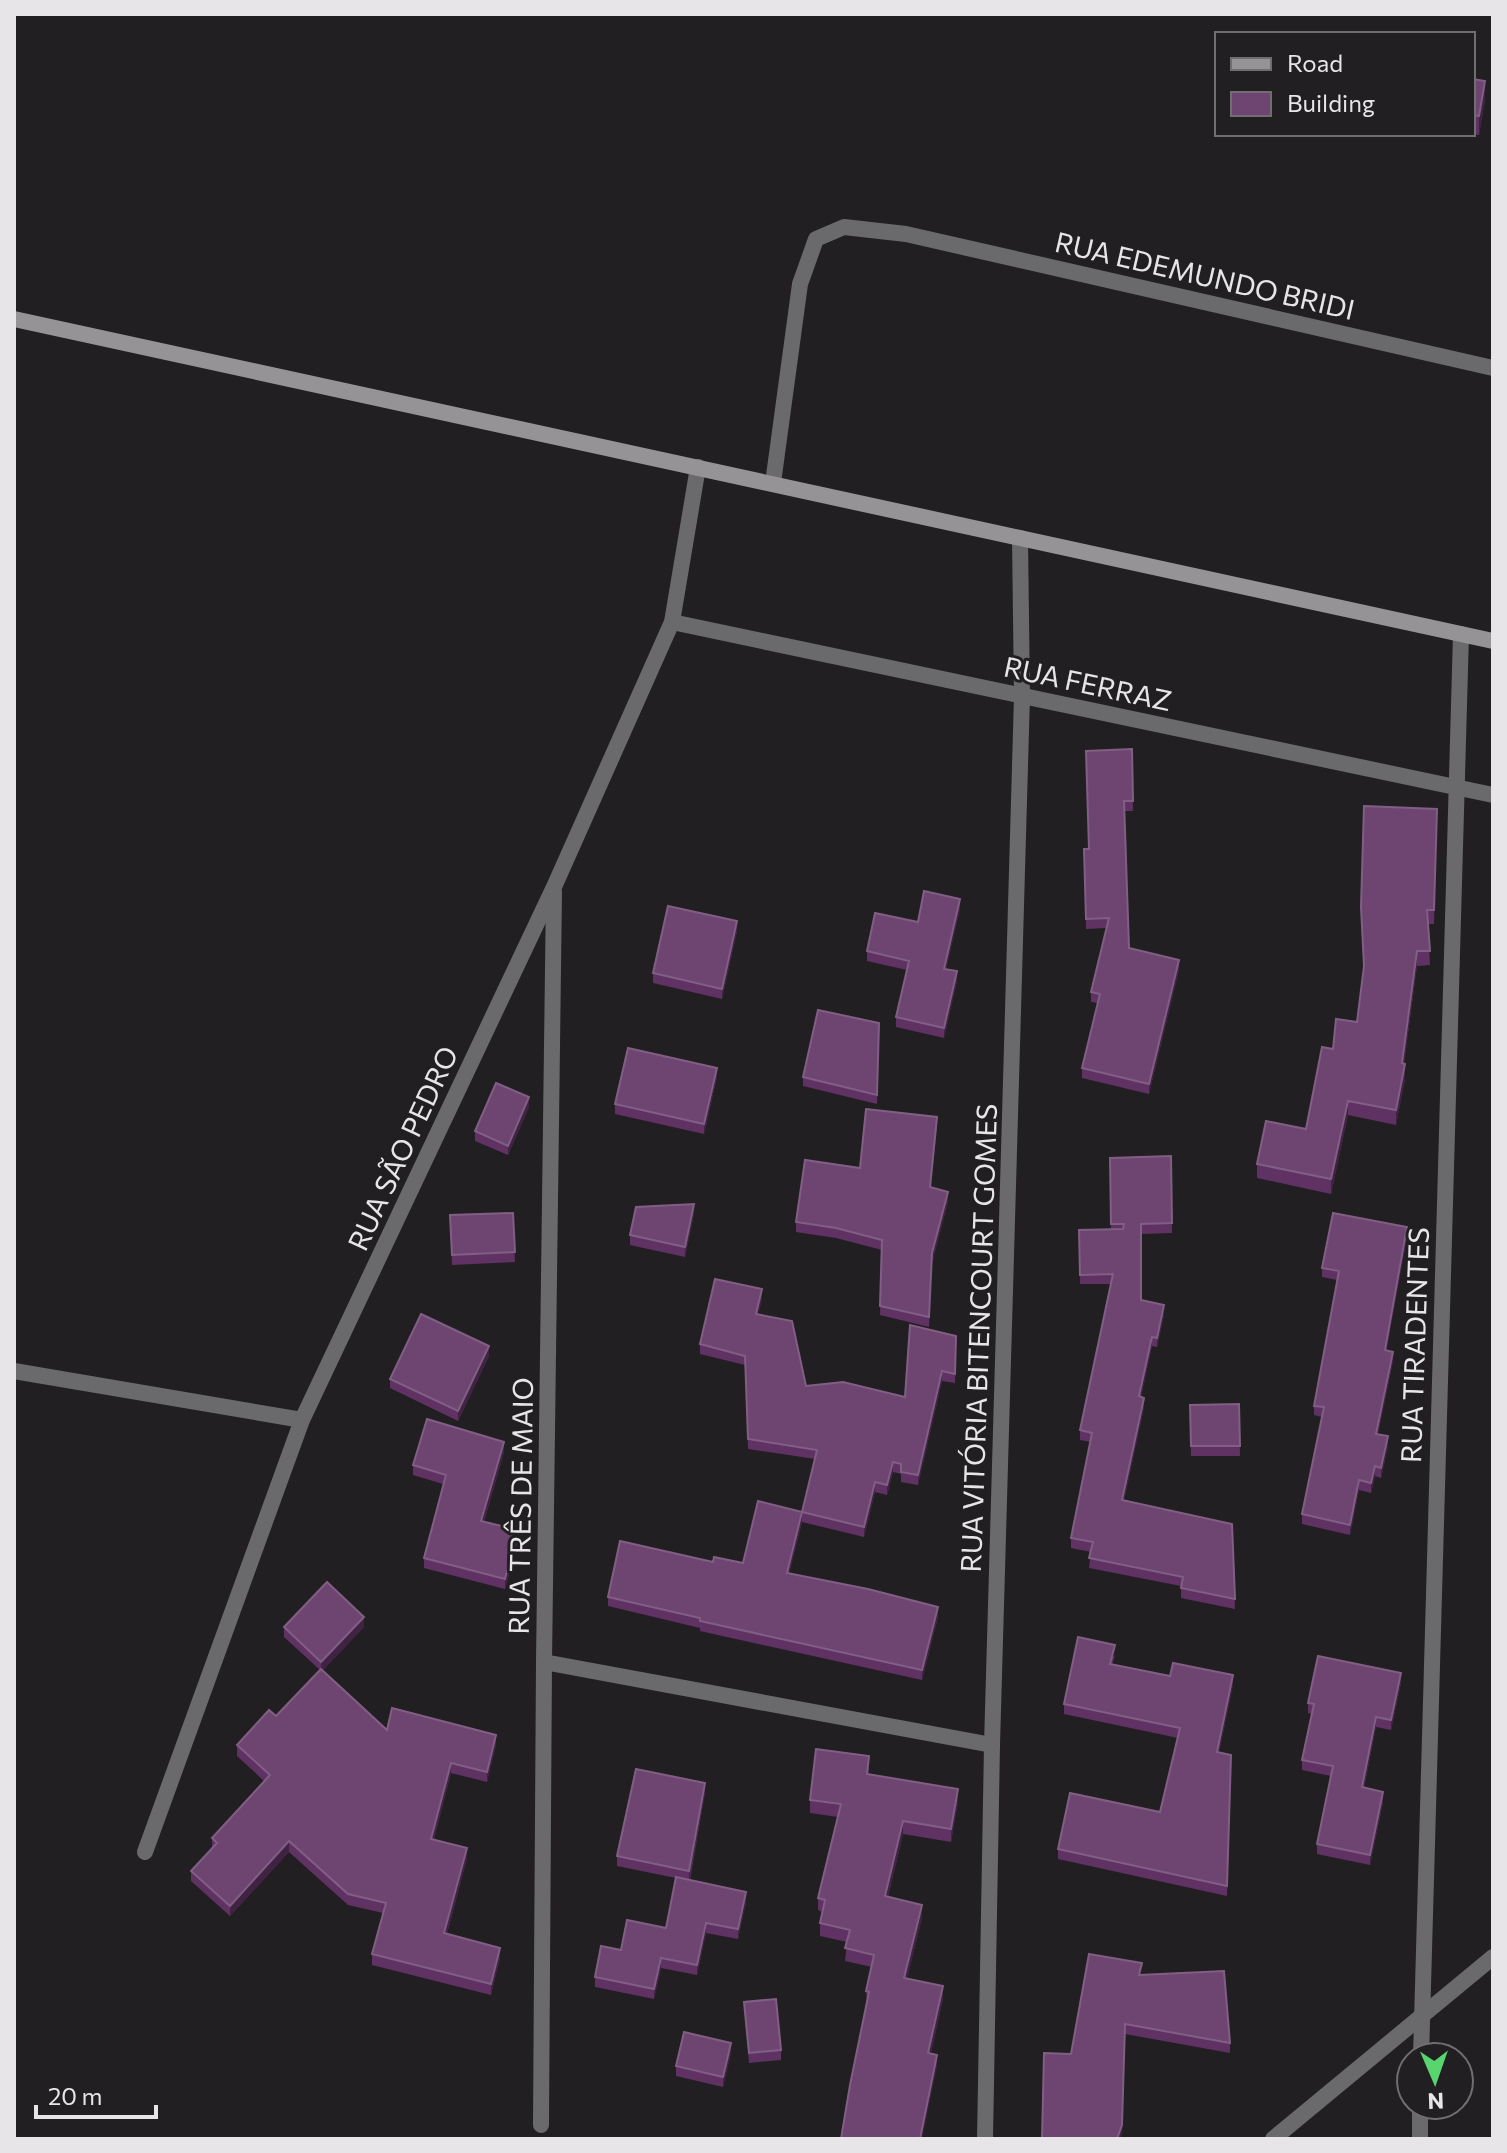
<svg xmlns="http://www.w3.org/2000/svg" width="1507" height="2153" viewBox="0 0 1507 2153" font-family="Commissioner,sans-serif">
<rect width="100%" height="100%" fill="#211f21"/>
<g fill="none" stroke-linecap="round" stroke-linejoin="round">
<g stroke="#6a696b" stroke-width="16">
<polyline points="773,483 800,284 816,239 844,227 906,234 1493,368"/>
<polyline points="672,622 1493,795"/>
<polyline points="14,1371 302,1420"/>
<polyline points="544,1662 992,1745"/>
<polyline points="145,1852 302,1420 554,887 672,622 698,467"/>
<polyline points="1421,2057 1461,634"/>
<polyline points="541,2125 544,1662 554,892"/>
<polyline points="985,2139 992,1745 1022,696 1020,538"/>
<polyline points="1273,2139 1493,1957"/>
<polyline points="1420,2139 1420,2105"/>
</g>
<polyline stroke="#959395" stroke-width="16" points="14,319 1493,641"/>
</g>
<g fill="#5f3263">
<polygon points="1473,79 1485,100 1479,135 1473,134"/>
<polygon points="1132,749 1133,811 1124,811 1129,948 1179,970 1149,1094 1082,1078 1082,1068 1098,1003 1091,1002 1091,992 1106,928 1086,929 1084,849 1088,849"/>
<polygon points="1437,809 1434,924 1428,924 1430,965 1417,966 1404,1064 1405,1079 1396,1125 1348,1115 1331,1194 1257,1178 1257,1164 1306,1129 1333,1049 1357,1022 1364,971 1361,907"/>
<polygon points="960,909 946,969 957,981 944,1038 896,1027 896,1017 907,970 867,961 867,951 918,922"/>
<polygon points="737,931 722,999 653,983 653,973"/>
<polygon points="879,1023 877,1104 803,1086 803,1077"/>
<polygon points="717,1077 704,1134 615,1114 615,1104"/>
<polygon points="529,1107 508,1155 475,1141 475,1131"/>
<polygon points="937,1126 931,1187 948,1202 932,1263 929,1327 880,1315 882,1250 836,1238 796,1232 796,1222 860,1168"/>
<polygon points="1171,1156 1172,1233 1141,1234 1141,1300 1164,1315 1157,1347 1152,1346 1141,1397 1144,1407 1124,1501 1232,1524 1235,1609 1181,1598 1181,1586 1089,1568 1091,1552 1071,1548 1071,1538 1091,1442 1080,1440 1080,1430 1111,1284 1080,1284 1079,1230 1111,1230 1110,1158"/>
<polygon points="513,1213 515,1262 452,1265 450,1215"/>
<polygon points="694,1214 685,1257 630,1245 630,1235"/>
<polygon points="1407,1237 1386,1350 1393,1361 1378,1434 1388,1446 1381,1478 1375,1476 1371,1493 1359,1490 1350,1535 1302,1524 1302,1514 1322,1417 1314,1415 1314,1406 1337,1280 1322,1277 1322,1268"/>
<polygon points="762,1299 758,1314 806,1386 905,1397 956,1336 955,1383 942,1381 918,1485 901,1482 901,1474 893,1472 887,1495 875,1492 864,1537 802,1522 802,1512 815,1459 748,1449 745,1365 700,1354 700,1344"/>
<polygon points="489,1356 458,1421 390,1388 390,1379"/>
<polygon points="1239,1404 1240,1456 1191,1456 1190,1405"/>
<polygon points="504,1452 484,1522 518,1540 505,1589 424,1568 424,1558 443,1484 413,1475 413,1465"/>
<polygon points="802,1522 789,1574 938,1617 922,1680 700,1631 700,1628 608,1606 608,1597 713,1562 743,1563"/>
<polygon points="284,1627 364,1627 323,1670 387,1730 496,1745 487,1782 451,1773 434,1839 467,1858 447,1934 500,1958 491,1995 372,1965 372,1954 383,1913 348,1905 289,1852 230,1916 191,1881 191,1871 212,1849 212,1838 264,1781 237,1756 237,1745 276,1716 320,1670 284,1637"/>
<polygon points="1115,1655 1112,1665 1170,1676 1233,1685 1219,1752 1231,1755 1227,1896 1058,1859 1058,1849 1160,1812 1178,1738 1064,1714 1064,1704"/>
<polygon points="1401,1683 1391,1730 1376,1727 1364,1788 1383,1802 1370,1865 1317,1854 1317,1844 1331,1776 1302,1770 1302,1760 1312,1714 1308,1713 1308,1703"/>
<polygon points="869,1768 868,1775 958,1802 951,1842 903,1834 888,1897 922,1918 907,1978 943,1999 931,2053 937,2067 867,2004 866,1991 872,1967 845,1961 847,1942 820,1936 820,1923 822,1912 818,1910 818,1898 838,1817 810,1813 810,1800"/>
<polygon points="705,1793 690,1880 746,1902 738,1939 706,1933 697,1975 661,1968 654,1999 595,1987 595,1977 621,1950 666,1928 676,1878 617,1866 617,1856"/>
<polygon points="1141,1975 1230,2043 1230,2053 1125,2034 1122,2135 1071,2054"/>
<polygon points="744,2002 781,2050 781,2060 749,2063"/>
<polygon points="731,2053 723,2087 676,2076 676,2066"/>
</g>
<g fill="#402243">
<polygon points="1485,81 1485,100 1479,135 1479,116"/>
<polygon points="960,899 960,909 944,978 944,969"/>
<polygon points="737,921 737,931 722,999 722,989"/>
<polygon points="1417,951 1417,966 1402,1078 1402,1063"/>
<polygon points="1179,960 1179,970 1149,1094 1149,1084"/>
<polygon points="957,971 957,981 944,1038 944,1028"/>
<polygon points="1405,1064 1405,1079 1396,1125 1396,1110"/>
<polygon points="717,1068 717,1077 704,1134 704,1124"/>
<polygon points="529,1097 529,1107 508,1155 508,1146"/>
<polygon points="1348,1101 1348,1115 1331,1194 1331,1179"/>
<polygon points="937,1117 937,1126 930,1197 930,1187"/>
<polygon points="948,1192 948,1202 932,1263 929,1327 932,1253"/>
<polygon points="694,1204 694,1214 685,1257 685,1247"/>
<polygon points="1407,1227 1407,1237 1385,1360 1385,1350"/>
<polygon points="762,1289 762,1299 756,1324 756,1314"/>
<polygon points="1164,1305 1164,1315 1157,1347 1157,1338"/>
<polygon points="1152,1337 1152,1346 1139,1406 1139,1396"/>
<polygon points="489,1346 489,1356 458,1421 458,1411"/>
<polygon points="1393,1352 1393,1361 1376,1443 1376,1434"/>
<polygon points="942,1371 942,1381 918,1485 918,1475"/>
<polygon points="1144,1398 1144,1407 1122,1510 1122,1500"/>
<polygon points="1388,1436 1388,1446 1381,1478 1381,1468"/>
<polygon points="504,1442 504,1452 481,1531 481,1521"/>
<polygon points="893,1462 893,1472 887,1495 887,1485"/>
<polygon points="1375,1466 1375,1476 1371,1493 1371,1483"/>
<polygon points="1359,1480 1359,1490 1350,1535 1350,1525"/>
<polygon points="875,1482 875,1492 864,1537 864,1527"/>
<polygon points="802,1512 802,1522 787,1583 787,1573"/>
<polygon points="518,1530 518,1540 505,1589 505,1579"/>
<polygon points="938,1607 938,1617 922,1680 922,1670"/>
<polygon points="364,1617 364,1627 321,1672 321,1662"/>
<polygon points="1401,1673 1401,1683 1391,1730 1391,1720"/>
<polygon points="1233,1675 1233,1685 1217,1762 1217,1752"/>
<polygon points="1376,1717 1376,1727 1362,1797 1362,1787"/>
<polygon points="496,1735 496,1745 487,1782 487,1772"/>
<polygon points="451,1763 451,1773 431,1849 431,1839"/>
<polygon points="705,1783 705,1793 689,1881 689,1871"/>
<polygon points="958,1789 958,1802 951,1842 951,1829"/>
<polygon points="1383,1792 1383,1802 1370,1865 1370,1855"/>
<polygon points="903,1821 903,1834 885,1909 885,1896"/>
<polygon points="289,1841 289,1852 230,1916 230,1906"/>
<polygon points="467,1848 467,1858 444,1944 444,1933"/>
<polygon points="746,1892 746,1902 738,1939 738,1929"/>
<polygon points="922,1905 922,1918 904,1991 904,1978"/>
<polygon points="706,1923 706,1933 697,1975 697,1965"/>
<polygon points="500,1948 500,1958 491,1995 491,1984"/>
<polygon points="661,1958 661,1968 654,1999 654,1989"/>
<polygon points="943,1986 943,1999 928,2066 928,2053"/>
<polygon points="1125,2024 1122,2135 1121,2139 1117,2139"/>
<polygon points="731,2043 731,2053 723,2087 723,2077"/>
<polygon points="937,2055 937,2067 922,2139 920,2139"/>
</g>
<g fill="#6e4571" stroke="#815e84" stroke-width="2">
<polygon points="1473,79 1485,81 1479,116 1473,115"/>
<polygon points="1132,749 1133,801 1124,801 1129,948 1179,960 1149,1084 1082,1068 1100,994 1091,992 1109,918 1086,919 1084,849 1089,849 1086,751"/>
<polygon points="1364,806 1437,809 1434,910 1427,910 1430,951 1417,951 1402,1063 1405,1064 1396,1110 1348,1101 1331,1179 1257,1164 1266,1121 1306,1129 1322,1047 1333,1049 1336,1019 1357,1022 1364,966 1361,907"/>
<polygon points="924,891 960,899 944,969 957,971 944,1028 896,1017 909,961 867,951 875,913 918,922"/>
<polygon points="668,906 737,921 722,989 653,973"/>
<polygon points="818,1010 879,1023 877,1095 803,1077"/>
<polygon points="628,1048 717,1068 704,1124 615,1104"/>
<polygon points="496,1083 529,1097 508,1146 475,1131"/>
<polygon points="866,1109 937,1117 930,1187 948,1192 932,1253 929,1317 880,1306 882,1240 836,1228 796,1222 805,1160 860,1168"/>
<polygon points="1171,1156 1172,1223 1141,1224 1141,1300 1164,1305 1157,1338 1152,1337 1139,1396 1144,1398 1122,1500 1232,1524 1235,1599 1181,1588 1183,1577 1089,1558 1093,1542 1071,1538 1092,1433 1080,1430 1113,1274 1080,1275 1079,1230 1123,1229 1124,1224 1111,1224 1110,1158"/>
<polygon points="694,1204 685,1247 630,1235 636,1207"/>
<polygon points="513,1213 515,1252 452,1255 450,1215"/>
<polygon points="1333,1213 1407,1227 1385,1350 1393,1352 1376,1434 1388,1436 1381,1468 1375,1466 1371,1483 1359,1480 1350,1525 1302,1514 1324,1407 1314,1406 1339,1271 1322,1268"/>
<polygon points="715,1279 762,1289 756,1314 792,1321 806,1386 843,1382 905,1397 910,1325 956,1336 955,1374 942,1371 918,1475 901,1472 901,1464 893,1462 887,1485 875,1482 864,1527 802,1512 817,1450 748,1439 745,1356 700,1344"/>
<polygon points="421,1314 489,1346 458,1411 390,1379"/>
<polygon points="1239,1404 1240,1446 1191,1446 1190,1405"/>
<polygon points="427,1419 504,1442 481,1521 518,1530 505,1579 424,1558 446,1475 413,1465"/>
<polygon points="758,1501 802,1512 787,1573 868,1589 938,1607 922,1670 700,1621 700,1618 608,1597 620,1541 713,1562 714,1557 743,1563"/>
<polygon points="327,1582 364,1617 321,1662 284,1627"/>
<polygon points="1078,1637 1115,1645 1110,1664 1170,1676 1173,1663 1233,1675 1217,1752 1231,1755 1227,1886 1058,1849 1070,1793 1160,1812 1180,1728 1064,1704"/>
<polygon points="1318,1656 1401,1673 1391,1720 1376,1717 1362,1787 1383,1792 1370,1855 1317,1844 1333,1766 1302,1760 1314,1704 1308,1703"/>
<polygon points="321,1669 387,1730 392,1708 496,1735 487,1772 451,1763 431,1839 467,1848 444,1933 500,1948 491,1984 372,1954 386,1903 348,1894 289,1841 230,1906 191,1871 217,1843 212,1838 270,1775 237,1745 269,1710 276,1716"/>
<polygon points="816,1749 869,1756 867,1774 958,1789 951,1829 903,1821 885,1896 922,1905 904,1978 943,1986 928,2053 937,2055 920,2139 841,2139 850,2085 869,1992 866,1991 874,1955 845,1948 850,1930 820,1923 825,1900 818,1898 841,1804 810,1800"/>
<polygon points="636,1769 705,1783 689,1871 617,1856"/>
<polygon points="676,1877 746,1892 738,1929 706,1923 697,1965 661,1958 654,1989 595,1977 601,1946 621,1950 627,1920 666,1928"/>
<polygon points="1089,1954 1142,1963 1139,1975 1224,1971 1230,2043 1125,2024 1122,2125 1117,2139 1042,2139 1044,2053 1071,2054"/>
<polygon points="776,1999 781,2050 749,2053 744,2002"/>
<polygon points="684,2032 731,2043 723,2077 676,2066"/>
</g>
<g text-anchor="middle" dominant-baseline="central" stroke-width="6" stroke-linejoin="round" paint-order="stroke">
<g font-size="28" fill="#e7e5e7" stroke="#211f21">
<text transform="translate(1205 275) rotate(13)">RUA EDEMUNDO BRIDI</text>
<text transform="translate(1088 683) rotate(12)">RUA FERRAZ</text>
<text transform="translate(402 1148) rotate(-65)">RUA SÃO PEDRO</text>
<text transform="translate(978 1338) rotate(-88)">RUA VITÓRIA BITENCOURT GOMES</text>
<text transform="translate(1414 1345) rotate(-88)">RUA TIRADENTES</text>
<text transform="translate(520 1506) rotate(-89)">RUA TRÊS DE MAIO</text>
</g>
</g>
<rect width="1507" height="2153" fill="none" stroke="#e7e5e7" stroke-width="32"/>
<rect x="1215" y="32" width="260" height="104" fill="#211f21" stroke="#706e70" stroke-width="2"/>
<rect x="1231" y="58" width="40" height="12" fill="#959395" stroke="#706e70" stroke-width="2"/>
<text x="1287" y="72" font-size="24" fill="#e7e5e7">Road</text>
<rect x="1231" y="92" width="40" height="24" fill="#6e4571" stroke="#706e70" stroke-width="2"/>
<text x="1287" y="112" font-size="24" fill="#e7e5e7">Building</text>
<g transform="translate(1435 2081) rotate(178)"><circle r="38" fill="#211f21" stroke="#706e70" stroke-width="2"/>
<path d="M0-6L14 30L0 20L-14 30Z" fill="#59d56f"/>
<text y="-12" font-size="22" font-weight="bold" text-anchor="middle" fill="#e7e5e7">N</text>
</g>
<path d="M36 2105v12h120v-12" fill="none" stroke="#e7e5e7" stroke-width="4"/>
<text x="48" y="2105" font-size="24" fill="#e7e5e7" stroke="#211f21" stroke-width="6" paint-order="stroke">20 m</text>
</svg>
